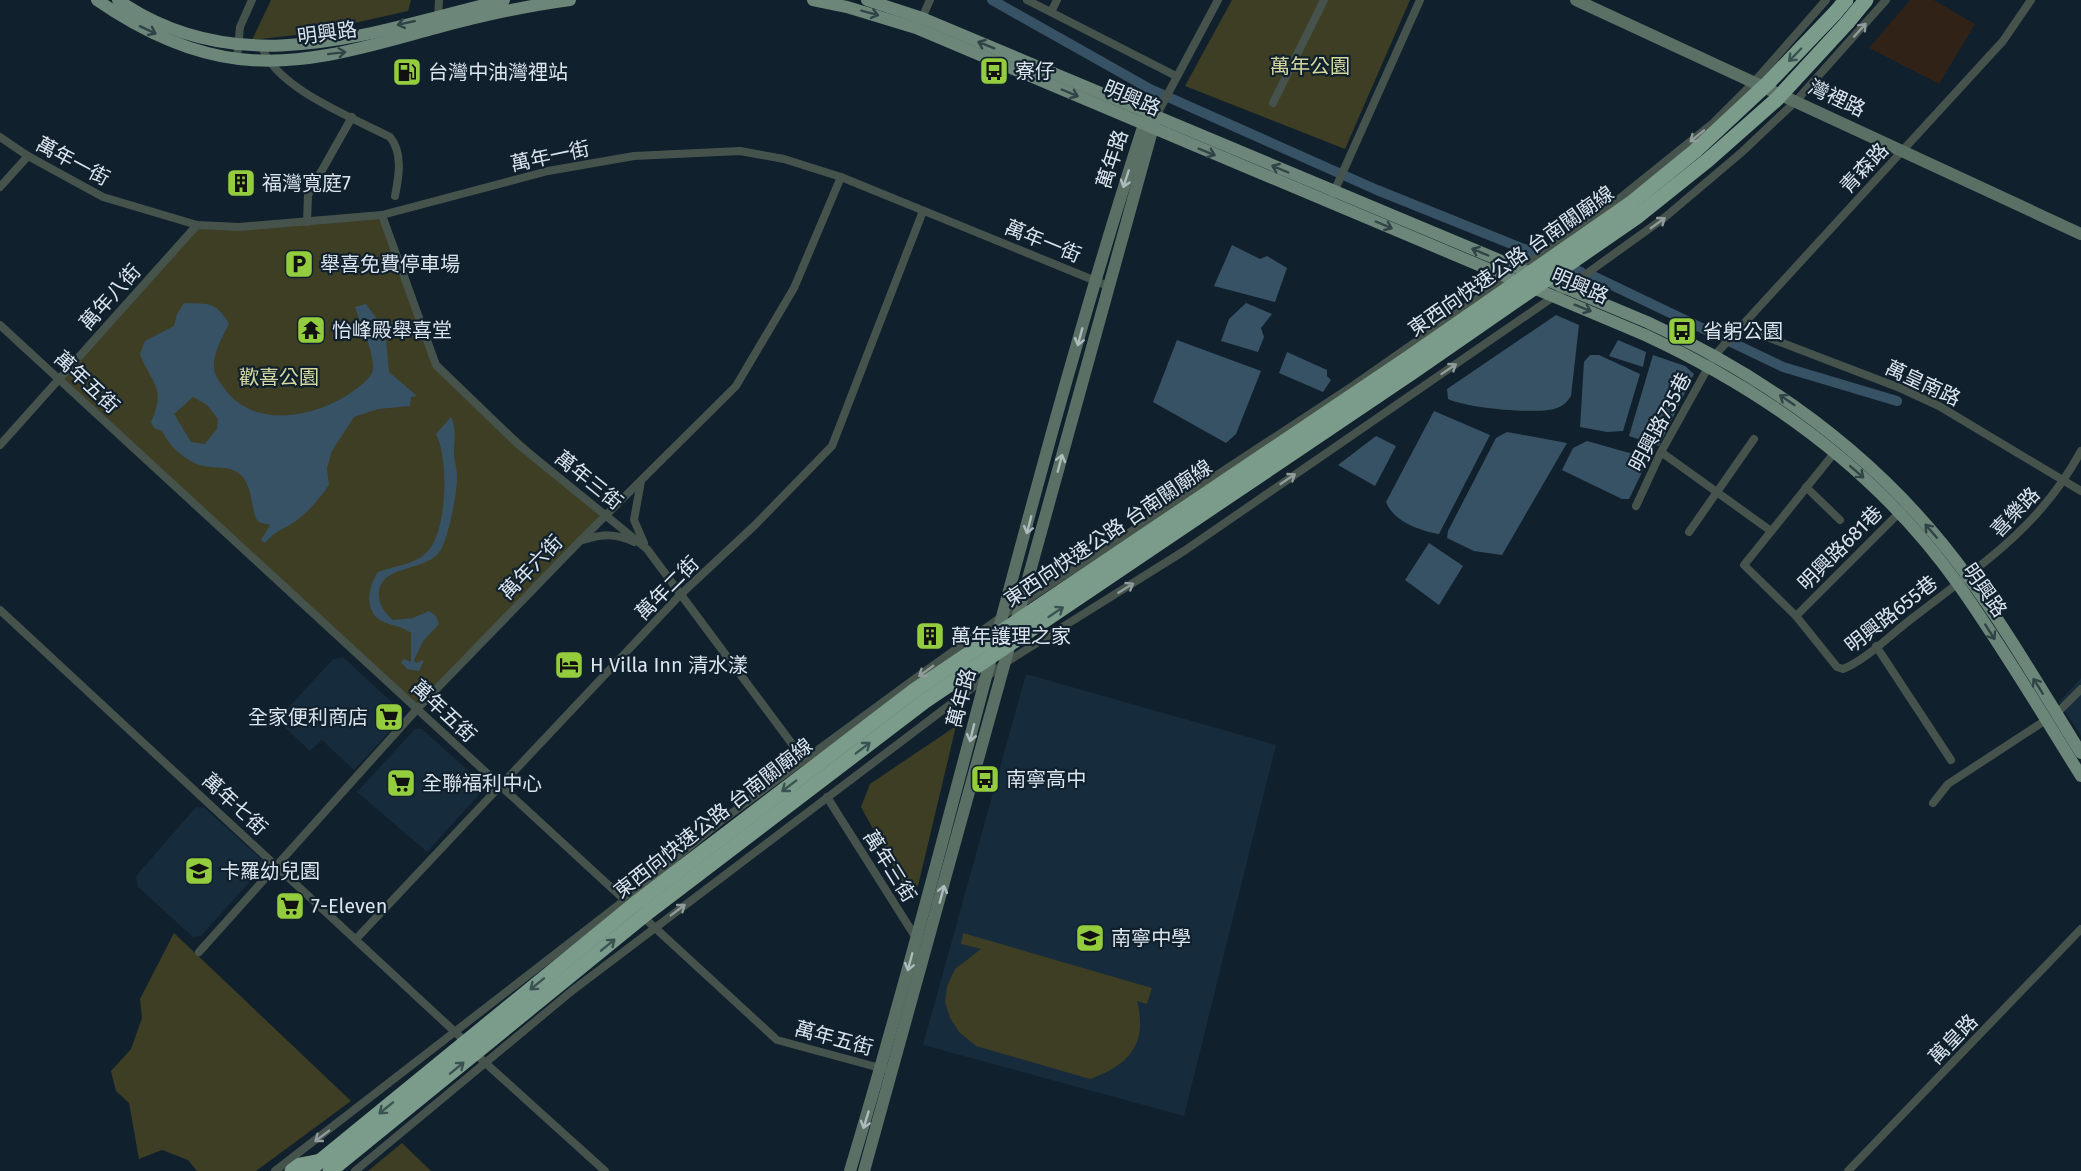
<svg xmlns="http://www.w3.org/2000/svg" width="2081" height="1171" viewBox="0 0 2081 1171" font-family="'Fira Sans','Noto Sans TC',sans-serif">
<rect width="100%" height="100%" fill="#10202d"/>
<g fill="#162b3c">
<polygon points="343,657 399,709 399,721 354,770 322,740 310,751 277,720 333,659"/>
<polygon points="1026,674 1276,745 1184,1116 923,1045"/>
<polygon points="2081,678 2081,736 2059,702"/>
<polygon points="415,729 422,729 483,784 484,789 427,852 357,792"/>
<polygon points="196,807 205,808 262,860 263,867 201,936 193,937 138,887 136,876"/>
</g>
<polygon fill="#302216" points="1910,0 1934,0 1975,24 1939,84 1869,48"/>
<g fill="#3d3e24">
<polygon points="271,0 411,0 408,11 305,34 252,40"/>
<polygon points="1232,0 1410,0 1345,149 1185,86"/>
<polygon points="382,215 436,365 605,515 418,708 59,379 197,225 239,227"/>
<polygon points="956,726 918,886 907,891 861,807 870,784"/>
<polygon points="174,933 351,1101 256,1171 197,1171 188,1160 162,1150 139,1159 129,1103 116,1091 111,1071 131,1049 142,1018 140,999"/>
<path d="M 963,933 L 1152,988 L 1147,1004 L 1137,1001 C 1148,1044 1129,1065 1090,1079 L 976,1046 L 959,1032 L 950,1018 L 945,1002 L 947,986 L 955,969 L 981,949 L 961,944 Z"/>
<polygon points="402,1143 431,1171 368,1171"/>
</g>
<g fill="#385265" fill-rule="evenodd">
<polygon points="1232,245 1260,259 1267,256 1287,268 1275,302 1214,286"/>
<path d="M 184,303 C 209,304 216,301 229,324 C 223,336 215,349 214,363 C 213,373 218,380 224,388 C 254,431 320,417 356,389 C 361,385 369,379 372,373 C 378,359 359,322 355,307 L 366,304 L 385,330 L 389,372 L 417,396 L 411,397 L 410,406 L 378,409 L 354,417 L 332,451 L 327,468 L 329,485 C 320,498 309,511 296,521 C 283,530 276,530 265,543 L 261,540 L 270,525 C 266,523 260,524 258,521 C 251,515 254,486 240,474 C 229,465 217,469 204,466 C 187,463 169,446 162,431 L 154,428 L 151,422 C 167,386 151,384 140,354 L 145,341 L 174,326 L 177,314 ZM 193,397 L 207,405 L 218,419 L 217,429 L 205,444 L 191,442 L 174,414 Z"/>
<polygon points="1246,303 1272,314 1261,328 1264,337 1258,352 1221,341 1229,319"/>
<path d="M 1556,315 L 1579,325 L 1571,396 C 1566,404 1559,409 1548,410 C 1527,413 1467,408 1448,399 L 1447,389 Z"/>
<polygon points="1177,340 1261,371 1236,434 1226,443 1153,402"/>
<polygon points="1618,340 1646,352 1643,367 1609,356"/>
<polygon points="1287,352 1327,370 1327,376 1331,380 1323,392 1279,373"/>
<polygon points="1590,355 1599,355 1640,374 1623,431 1607,432 1580,427 1584,362"/>
<polygon points="1653,355 1685,366 1694,374 1659,446 1629,436"/>
<path d="M 1434,411 L 1490,435 L 1439,534 C 1420,531 1393,521 1386,502 Z"/>
<path d="M 451,417 C 457,430 454,439 454,453 C 454,460 457,468 457,476 C 458,489 448,541 440,551 C 426,573 377,563 379,597 C 380,607 386,614 393,620 L 413,618 L 429,611 L 436,616 L 439,624 L 423,641 L 414,660 L 416,663 L 424,660 L 419,671 L 407,669 L 401,662 L 404,659 L 411,662 L 411,633 C 401,625 390,626 380,620 C 363,609 369,585 378,572 C 393,566 413,565 425,554 C 448,535 449,459 436,434 Z"/>
<polygon points="1507,432 1567,443 1502,555 1474,551 1447,538 1448,531 1496,438"/>
<polygon points="1376,436 1396,446 1375,486 1338,465"/>
<polygon points="1587,441 1633,454 1647,462 1629,499 1622,499 1562,470 1573,448"/>
<polygon points="1429,543 1463,566 1439,605 1405,580"/>
</g>
<g fill="none" stroke-linecap="round" stroke-linejoin="round">
<g stroke="#385265" stroke-width="10">
<polyline points="992,0 1150,89 1377,190 1534,253"/>
<polyline points="1563,264 1581,272"/>
<polyline points="1593,276 1783,367 1897,401"/>
</g>
<g stroke="#46534c" stroke-width="8">
<polyline points="1027,0 1176,76"/>
<polyline points="1051,12 1057,0"/>
<polyline points="922,18 930,0"/>
<polyline points="438,21 439,0"/>
<path d="M 262,47 C 277,89 352,117 390,137 C 403,153 399,176 395,196"/>
<polyline points="237,59 240,27 252,0"/>
<polyline points="1273,103 1324,0"/>
<polyline points="1156,116 1218,0"/>
<polyline points="0,137 28,156 103,197 197,225 239,227 382,215 548,171 634,156 740,151 784,159 841,177 1108,286"/>
<polyline points="0,187 28,156"/>
<polyline points="1333,194 1420,0"/>
<polyline points="382,215 436,365 519,445 647,549 804,760"/>
<polyline points="307,222 308,195 352,117"/>
<polyline points="0,325 629,904"/>
<polyline points="1741,327 1900,388 1939,406 2081,491"/>
<polyline points="0,445 197,225"/>
<polyline points="1661,452 1771,531"/>
<path d="M 1835,452 L 1744,565 L 1796,616 L 1837,667 L 1843,669 C 1867,659 1889,636 1910,620 C 1977,568 2040,528 2081,451"/>
<polyline points="641,481 634,520 644,543"/>
<polyline points="1806,487 1840,520"/>
<polyline points="1636,506 1661,452 1715,355 2003,41 2031,0"/>
<polyline points="1689,532 1754,439"/>
<path d="M 583,540 C 603,534 615,533 634,542"/>
<polyline points="0,610 468,1044"/>
<polyline points="1796,616 1902,510"/>
<polyline points="1876,646 1951,760"/>
<polyline points="2056,714 2081,689"/>
<polyline points="827,797 918,941"/>
<polyline points="1933,803 1948,784 2046,720"/>
<polyline points="640,914 777,1040 884,1069"/>
<polyline points="356,939 680,595 755,525 832,446 923,211"/>
<polyline points="199,952 418,708 580,541 736,386 794,288 841,177"/>
<polyline points="481,1059 605,1171"/>
<polyline points="275,1171 625,900 721,821 924,672 1004,615 1354,385 1610,206 1713,123 1755,81 1826,0"/>
<polyline points="355,1171 573,990 1005,663 1184,551 1575,282 1664,218 1742,152 1796,101 1886,0"/>
<polyline points="1848,1171 2081,929"/>
</g>
<g stroke="#5b7065" stroke-width="12">
<polyline points="1576,0 2081,234"/>
<path d="M 850,1171 C 954,824 1032,469 1144,124 L 1152,119"/>
<polyline points="864,1171 1155,120"/>
</g>
<g stroke="#6c8779" stroke-width="12">
<path d="M 97,0 C 139,29 189,53 239,59 C 306,67 373,45 436,28 C 480,16 525,6 570,0"/>
<path d="M 118,0 C 240,85 374,31 504,0"/>
<path d="M 813,0 L 847,7 L 916,28 L 1645,335 C 1768,392 1879,473 1958,584 C 2002,646 2041,712 2081,776"/>
<path d="M 867,0 L 922,18 L 1647,322 C 1773,380 1886,463 1968,577 C 2009,633 2044,694 2081,753"/>
</g>
<g stroke="#7b9c8b" stroke-width="15">
<polyline points="1835,13 1846,0"/>
<polyline points="1847,23 1866,0"/>
<polyline points="292,1171 300,1165 321,1161"/>
</g>
<g stroke="#7b9c8b" stroke-width="15">
<polyline points="308,1171 636,903 915,690 1407,359 1630,204 1695,151 1768,83 1835,13"/>
<polyline points="330,1171 647,913 925,701 1414,371 1638,216 1708,160 1777,99 1847,23"/>
</g>
</g>
<defs><path id="oneway-shaft" d="M-6 0H5M1.5-3L5.5 0L1.5 3" fill="none" stroke-width="1.6" stroke-linecap="round" stroke-linejoin="round" transform="scale(1.5)"/></defs>
<g stroke="#304448">
<use href="#oneway-shaft" transform="translate(870 13) rotate(15)"/>
<use href="#oneway-shaft" transform="translate(406 23) rotate(167)"/>
<use href="#oneway-shaft" transform="translate(148 30) rotate(25)"/>
<use href="#oneway-shaft" transform="translate(986 45) rotate(-158)"/>
<use href="#oneway-shaft" transform="translate(337 53) rotate(-7)"/>
<use href="#oneway-shaft" transform="translate(1070 93) rotate(23)"/>
<use href="#oneway-shaft" transform="translate(1207 152) rotate(22)"/>
<use href="#oneway-shaft" transform="translate(1280 169) rotate(-157)"/>
<use href="#oneway-shaft" transform="translate(1384 225) rotate(23)"/>
<use href="#oneway-shaft" transform="translate(1480 252) rotate(-157)"/>
<use href="#oneway-shaft" transform="translate(1583 308) rotate(22)"/>
<use href="#oneway-shaft" transform="translate(1787 400) rotate(-146)"/>
<use href="#oneway-shaft" transform="translate(1857 472) rotate(41)"/>
<use href="#oneway-shaft" transform="translate(1931 531) rotate(-131)"/>
<use href="#oneway-shaft" transform="translate(1990 632) rotate(57)"/>
<use href="#oneway-shaft" transform="translate(2038 686) rotate(-122)"/>
</g>
<g stroke="#909c9c">
<use href="#oneway-shaft" transform="translate(1860 30) rotate(-48)"/>
<use href="#oneway-shaft" transform="translate(1697 136) rotate(141)"/>
<use href="#oneway-shaft" transform="translate(1658 223) rotate(-36)"/>
<use href="#oneway-shaft" transform="translate(1449 369) rotate(-34)"/>
<use href="#oneway-shaft" transform="translate(1288 479) rotate(-34)"/>
<use href="#oneway-shaft" transform="translate(1126 588) rotate(-32)"/>
<use href="#oneway-shaft" transform="translate(926 671) rotate(144)"/>
<use href="#oneway-shaft" transform="translate(678 910) rotate(-37)"/>
<use href="#oneway-shaft" transform="translate(322 1136) rotate(143)"/>
</g>
<g stroke="#3b5253">
<use href="#oneway-shaft" transform="translate(1795 55) rotate(134)"/>
<use href="#oneway-shaft" transform="translate(1056 612) rotate(-34)"/>
<use href="#oneway-shaft" transform="translate(863 748) rotate(-37)"/>
<use href="#oneway-shaft" transform="translate(789 786) rotate(143)"/>
<use href="#oneway-shaft" transform="translate(608 945) rotate(-39)"/>
<use href="#oneway-shaft" transform="translate(537 984) rotate(141)"/>
<use href="#oneway-shaft" transform="translate(457 1068) rotate(-39)"/>
<use href="#oneway-shaft" transform="translate(386 1108) rotate(141)"/>
</g>
<g stroke="#aebbbd">
<use href="#oneway-shaft" transform="translate(1126 179) rotate(108)"/>
<use href="#oneway-shaft" transform="translate(1080 337) rotate(105)"/>
<use href="#oneway-shaft" transform="translate(1060 463) rotate(-75)"/>
<use href="#oneway-shaft" transform="translate(1029 525) rotate(105)"/>
<use href="#oneway-shaft" transform="translate(972 733) rotate(104)"/>
<use href="#oneway-shaft" transform="translate(942 894) rotate(-75)"/>
<use href="#oneway-shaft" transform="translate(910 962) rotate(105)"/>
<use href="#oneway-shaft" transform="translate(866 1120) rotate(107)"/>
</g>
<defs>
<g id="bus-square" transform="scale(1.5)"><rect x="-9" y="-9" width="18" height="18" rx="4" fill="#93cc3d" stroke="#10202d"/><path d="M-5-6H5V4H4V6H2V4H-2V6H-4V4H-5ZM-3.5-4V0h7V-4ZM-3.5 1.2v1.5H-2V1.2ZM2 1.2v1.5H3.5V1.2Z" fill="#111"/></g>
<g id="fuel-square" transform="scale(1.5)"><rect x="-9" y="-9" width="18" height="18" rx="4" fill="#93cc3d" stroke="#10202d"/><path d="M-5.5-6h7V0h2V4h1.3V-2.5L3-4.5l.8-.8L6-3V5H2.5V1h-1V6h-7ZM-4.2-4.7v3.2H.2V-4.7Z" fill="#111"/></g>
<g id="building-square" transform="scale(1.5)"><rect x="-9" y="-9" width="18" height="18" rx="4" fill="#93cc3d" stroke="#10202d"/><path d="M-4-6H4V6H1V3H-1V6H-4ZM-2.5-4.3h1.7v1.8h-1.7ZM.8-4.3h1.7v1.8H.8ZM-2.5-1h1.7V.8h-1.7ZM.8-1h1.7V.8H.8Z" fill="#111"/></g>
<g id="parking-square" transform="scale(1.5)"><rect x="-9" y="-9" width="18" height="18" rx="4" fill="#93cc3d" stroke="#10202d"/><path d="M-3.5-5.5H1a3.5 3.5 0 0 1 0 7H-1V5.5H-3.5ZM-1-3.4V-.6H.8a1.4 1.4 0 0 0 0-2.8Z" fill="#111"/></g>
<g id="temple-square" transform="scale(1.5)"><rect x="-9" y="-9" width="18" height="18" rx="4" fill="#93cc3d" stroke="#10202d"/><path d="M0-6L5-2H3V0L6.5 2.5H4V6H1.5V3h-3V6H-4V2.5H-6.5L-3 0V-2H-5Z" fill="#111"/></g>
<g id="hotel-square" transform="scale(1.5)"><rect x="-9" y="-9" width="18" height="18" rx="4" fill="#93cc3d" stroke="#10202d"/><path d="M-6-4.5h1.5V1H6V5H4.5V3h-9V5H-6ZM-4 0a1.8 1.8 0 1 1 3.6 0ZM.5 0V-2.5h3Q6-2.5 6 0Z" fill="#111"/></g>
<g id="supermarket-square" transform="scale(1.5)"><rect x="-9" y="-9" width="18" height="18" rx="4" fill="#93cc3d" stroke="#10202d"/><path d="M-6-5.5h2.5l.6 2H6L4.5 2H-2.5L-4.4-4H-6ZM-1.5 3.2a1.3 1.3 0 1 0 .1 0ZM3 3.2a1.3 1.3 0 1 0 .1 0Z" fill="#111"/></g>
<g id="school-square" transform="scale(1.5)"><rect x="-9" y="-9" width="18" height="18" rx="4" fill="#93cc3d" stroke="#10202d"/><path d="M0-5L7-2L0 1L-7-2ZM-4 1L0 2.5L4 1V4Q0 6-4 4Z" fill="#111"/></g>
</defs>
<g fill-rule="evenodd">
<use href="#bus-square" x="994" y="71"/>
<use href="#fuel-square" x="407" y="72"/>
<use href="#building-square" x="241" y="183"/>
<use href="#parking-square" x="299" y="264"/>
<use href="#temple-square" x="311" y="330"/>
<use href="#bus-square" x="1682" y="331"/>
<use href="#building-square" x="930" y="636"/>
<use href="#hotel-square" x="569" y="665"/>
<use href="#supermarket-square" x="389" y="717"/>
<use href="#bus-square" x="985" y="779"/>
<use href="#supermarket-square" x="401" y="783"/>
<use href="#school-square" x="199" y="871"/>
<use href="#supermarket-square" x="290" y="906"/>
<use href="#school-square" x="1090" y="938"/>
</g>
<g text-anchor="middle" dominant-baseline="central" stroke-width="4.5" stroke-linejoin="round" paint-order="stroke">
<g font-size="20" fill="#dae4ed" stroke="#10202d">
<text transform="translate(327 33) rotate(-8)">明興路</text>
<text transform="translate(1132 98) rotate(23)">明興路</text>
<text transform="translate(1837 98) rotate(25)">灣裡路</text>
<text transform="translate(550 156) rotate(-12)">萬年一街</text>
<text transform="translate(1112 159) rotate(-72)">萬年路</text>
<text transform="translate(73 161) rotate(28)">萬年一街</text>
<text transform="translate(1864 168) rotate(-47)">青森路</text>
<text transform="translate(1043 241) rotate(22)">萬年一街</text>
<text transform="translate(1511 261) rotate(-35)">東西向快速公路 台南關廟線</text>
<text transform="translate(1580 286) rotate(23)">明興路</text>
<text transform="translate(110 297) rotate(-48)">萬年八街</text>
<text transform="translate(87 382) rotate(43)">萬年五街</text>
<text transform="translate(1923 383) rotate(25)">萬皇南路</text>
<text transform="translate(1660 422) rotate(-62)">明興路735巷</text>
<text transform="translate(589 480) rotate(39)">萬年三街</text>
<text transform="translate(2015 512) rotate(-46)">喜樂路</text>
<text transform="translate(1108 533) rotate(-34)">東西向快速公路 台南關廟線</text>
<text transform="translate(1840 548) rotate(-45)">明興路681巷</text>
<text transform="translate(531 567) rotate(-46)">萬年六街</text>
<text transform="translate(667 588) rotate(-45)">萬年二街</text>
<text transform="translate(1985 590) rotate(55)">明興路</text>
<text transform="translate(1891 614) rotate(-38)">明興路655巷</text>
<text transform="translate(961 698) rotate(-75)">萬年路</text>
<text transform="translate(444 711) rotate(43)">萬年五街</text>
<text transform="translate(235 804) rotate(43)">萬年七街</text>
<text transform="translate(713 818) rotate(-38)">東西向快速公路 台南關廟線</text>
<text transform="translate(890 866) rotate(58)">萬年三街</text>
<text transform="translate(834 1038) rotate(15)">萬年五街</text>
<text transform="translate(1953 1039) rotate(-46)">萬皇路</text>
</g>
<g font-size="20" fill="#d4d89f" stroke="#10202d">
<text x="1310" y="66">萬年公園</text>
<text x="279" y="377">歡喜公園</text>
</g>
<g font-size="20" fill="#dae4ed" stroke="#10202d" text-anchor="start">
<text x="1015" y="71">寮仔</text>
<text x="428" y="72">台灣中油灣裡站</text>
<text x="262" y="183">福灣寬庭7</text>
<text x="320" y="264">舉喜免費停車場</text>
<text x="332" y="330">怡峰殿舉喜堂</text>
<text x="1703" y="331">省躬公園</text>
<text x="951" y="636">萬年護理之家</text>
<text x="590" y="665">H Villa Inn 清水漾</text>
<text x="368" y="717" text-anchor="end">全家便利商店</text>
<text x="1006" y="779">南寧高中</text>
<text x="422" y="783">全聯福利中心</text>
<text x="220" y="871">卡羅幼兒園</text>
<text x="311" y="906">7-Eleven</text>
<text x="1111" y="938">南寧中學</text>
</g>
</g>
</svg>
